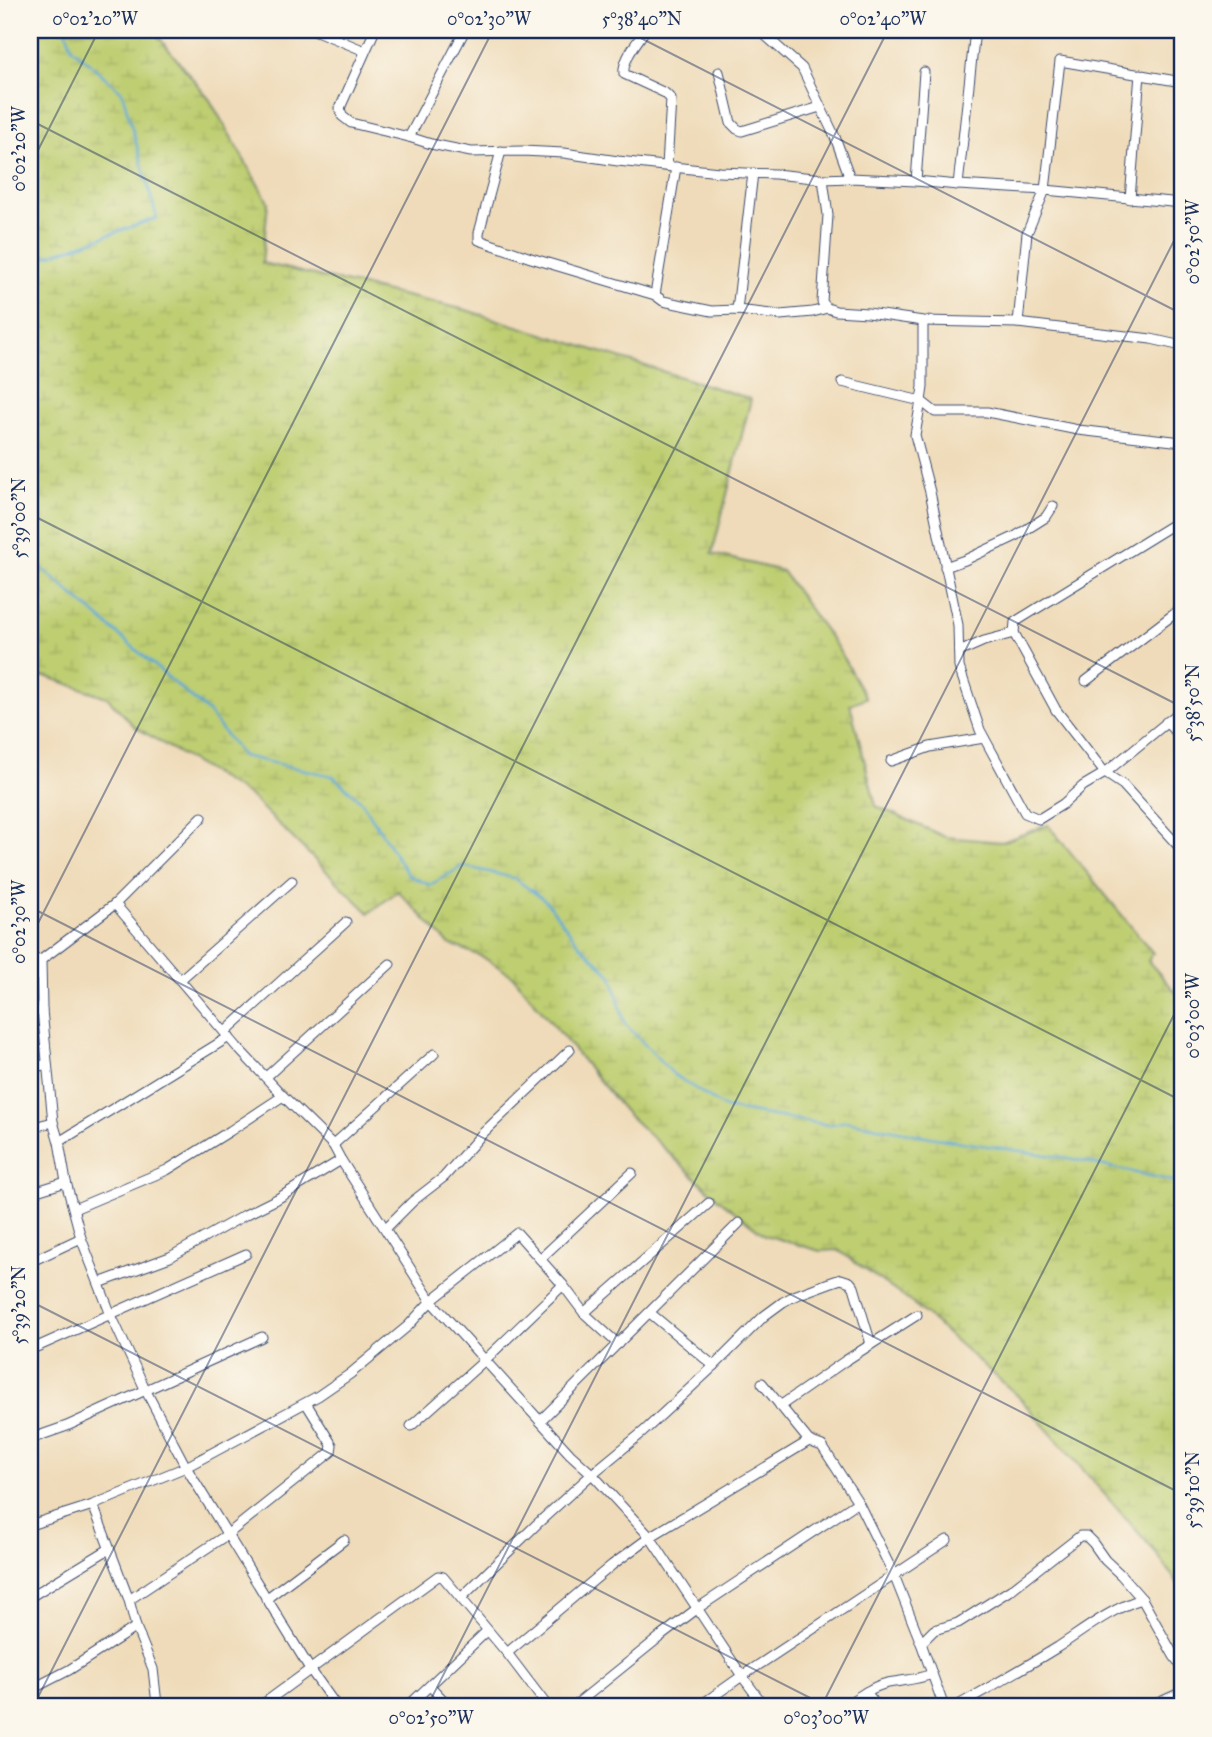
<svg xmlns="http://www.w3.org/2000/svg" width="1212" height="1737" viewBox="0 0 1212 1737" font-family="'IM FELL Great Primer',serif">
<defs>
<pattern id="wetland-marsh" width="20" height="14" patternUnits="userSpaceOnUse" patternTransform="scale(1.75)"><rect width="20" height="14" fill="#bece71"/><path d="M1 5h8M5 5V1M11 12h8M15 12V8" fill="none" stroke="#a3b164"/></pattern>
</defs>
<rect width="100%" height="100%" fill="#fbf7ec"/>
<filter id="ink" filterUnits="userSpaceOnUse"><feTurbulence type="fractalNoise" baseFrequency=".0143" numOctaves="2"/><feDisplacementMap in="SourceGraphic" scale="14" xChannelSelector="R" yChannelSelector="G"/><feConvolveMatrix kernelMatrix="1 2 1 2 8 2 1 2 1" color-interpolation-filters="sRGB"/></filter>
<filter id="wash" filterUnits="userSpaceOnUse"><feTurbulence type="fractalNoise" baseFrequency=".00686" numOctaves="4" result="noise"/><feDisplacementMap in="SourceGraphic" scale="28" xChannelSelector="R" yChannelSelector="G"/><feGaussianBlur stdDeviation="1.57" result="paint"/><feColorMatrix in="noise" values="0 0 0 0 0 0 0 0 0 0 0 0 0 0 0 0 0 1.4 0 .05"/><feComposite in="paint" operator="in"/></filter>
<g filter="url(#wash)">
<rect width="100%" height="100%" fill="#efdbb9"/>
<polygon fill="url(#wetland-marsh)" stroke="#6c7e68" stroke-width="2" points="30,30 153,30 210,100 268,202 262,263 466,310 751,399 712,554 782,571 837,647 866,698 850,704 876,806 945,837 1002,842 1048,825 1153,953 1148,961 1182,999 1182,1589 1152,1548 1017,1395 916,1306 838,1250 820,1251 765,1235 717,1198 626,1113 513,976 481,956 449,944 398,891 369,913 251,797 134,726 107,697 48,677 30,676"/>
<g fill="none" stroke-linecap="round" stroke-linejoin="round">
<g stroke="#59a7d3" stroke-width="2.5">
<polyline points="30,281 39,259 157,218 122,92 72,48 66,30"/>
<polyline points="30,558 208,712 242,756 333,776 362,802 408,875 430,885 463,866 514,878 546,901 580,945 612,976 625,1024 673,1074 725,1108 828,1125 846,1121 936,1138 1073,1159 1182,1183"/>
</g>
</g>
</g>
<g filter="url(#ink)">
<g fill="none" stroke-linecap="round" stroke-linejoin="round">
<g stroke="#3b496c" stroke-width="11">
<g id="minor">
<polyline points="314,30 365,51"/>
<polyline points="375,30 340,108 342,116 351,123 409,137 431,144 471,152 522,151 564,153 618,161 719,172 775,174 823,179 850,178 916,181 958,185 975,30"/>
<path d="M 645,30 C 638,42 622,59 624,74 L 665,93 L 671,99 L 667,166"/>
<polyline points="759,30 802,68 835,137 850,178"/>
<polyline points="719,72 731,123 737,129 742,131 820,107"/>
<polyline points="409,137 465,30"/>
<polyline points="501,151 479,233 479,240 531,258 655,295"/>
<polyline points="676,167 655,295 663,301 712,311 737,310 780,315 813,312 827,308"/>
<polyline points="823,179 828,215 822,302 827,308 836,311 868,313 923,321 1018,323 1151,339 1182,346"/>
<polyline points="916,181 924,72"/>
<polyline points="958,185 1045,190 1182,203"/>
<polyline points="1130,199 1140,74"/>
<polyline points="737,310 753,173"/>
<polyline points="923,321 923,387 921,401 935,412 987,412 1078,430 1182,442"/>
<polyline points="1018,323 1027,233 1045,190 1060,61 1182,82"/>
<polyline points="842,382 921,401 915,435 930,492 958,625 959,667 980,730 1025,813 1039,819 1063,804 1083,786 1105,773 1182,710"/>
<polyline points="1182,519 1023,617 1015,622 1014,633 1056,710 1105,773 1123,785 1182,850"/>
<polyline points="945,567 965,560 1016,536 1046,517 1053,506"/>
<polyline points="959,652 984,641 1014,633"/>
<polyline points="1086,681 1182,608"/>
<polyline points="1166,722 1182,738"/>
<polyline points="891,761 930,747 984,738"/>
<polyline points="115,904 237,1047 283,1096 333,1145 341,1160 431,1301 517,1233 563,1285 584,1313 618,1344"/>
<polyline points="30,959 41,960 115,904 202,817"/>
<polyline points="41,960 42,1010 53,1122 59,1142 66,1182 81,1238 111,1315 146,1391 186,1467 310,1669 337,1707"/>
<polyline points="180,980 292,881"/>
<polyline points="30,1013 42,1010"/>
<polyline points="225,1032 346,922"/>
<polyline points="30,1069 46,1064"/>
<polyline points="266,1077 390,964"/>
<polyline points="30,1128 53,1122"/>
<polyline points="59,1142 229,1037"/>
<polyline points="333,1145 434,1054"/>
<polyline points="30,1193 66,1182"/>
<polyline points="74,1209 167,1170 230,1131 283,1096"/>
<polyline points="386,1228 413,1201 444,1177 482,1134 570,1050"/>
<polyline points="540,1259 632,1173"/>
<polyline points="30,1262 81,1238"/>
<polyline points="99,1283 170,1257 245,1215 277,1199 341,1160"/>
<polyline points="584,1313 709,1203"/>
<polyline points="650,1313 714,1366"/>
<polyline points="30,1350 246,1254"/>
<polyline points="762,1383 809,1441"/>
<polyline points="780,1406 845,1361 917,1315"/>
<polyline points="540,1421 739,1223"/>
<polyline points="411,1426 485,1360 563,1285"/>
<polyline points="30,1439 67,1426 262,1337"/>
<polyline points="30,1525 93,1505"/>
<polyline points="30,1597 109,1549"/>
<polyline points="461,1598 537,1524 592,1474 643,1432 714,1366 764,1316 783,1302 794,1296 829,1283 841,1279 850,1282 854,1287 871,1344"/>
<polyline points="266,1599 344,1540"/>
<polyline points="129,1600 228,1534 331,1452 332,1445 306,1403"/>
<polyline points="507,1653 612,1565 650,1537 809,1441 822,1446 858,1502 894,1575 921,1643"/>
<polyline points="430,1686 450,1707"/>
<polyline points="30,1690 69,1670 136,1627"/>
<polyline points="866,1692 878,1707"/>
<polyline points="159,1707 157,1704 153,1669 136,1627 129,1600 93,1505 186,1467 318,1396 350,1374 408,1326 431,1301 540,1421 570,1454 592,1474 650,1537 742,1676 765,1707"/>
<polyline points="259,1707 438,1576 443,1577 507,1653 548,1707"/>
<polyline points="407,1707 487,1631"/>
<polyline points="573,1707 661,1636 698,1608 858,1502"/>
<polyline points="698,1707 742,1676 947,1540"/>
<path d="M 843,1707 C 857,1698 872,1686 888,1683 C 903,1680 917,1680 932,1674"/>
<polyline points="944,1707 921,1643 934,1630 958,1623 1012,1589 1080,1536 1086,1536 1093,1543 1105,1560 1121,1575 1142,1599"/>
<path d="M 955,1707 C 990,1687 1024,1668 1058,1647 C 1084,1630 1112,1608 1142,1599 L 1174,1656 L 1182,1667"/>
<polyline points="1149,1707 1182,1692"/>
</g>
</g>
<use href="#minor" stroke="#fff" stroke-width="9"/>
</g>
</g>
<path fill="none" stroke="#1b2f5e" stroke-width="2" stroke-opacity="0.45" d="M 625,30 L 1182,314M 30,120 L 1182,707M 30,166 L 99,30M 30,514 L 1182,1101M 30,907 L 1182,1494M 30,939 L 493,30M 30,1301 L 828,1707M 30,1694 L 55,1707M 33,1707 L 888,30M 427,1707 L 1182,225M 821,1707 L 1182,999"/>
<rect width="1212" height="1737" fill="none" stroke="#fbf7ec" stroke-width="77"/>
<rect x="38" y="38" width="1136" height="1660" fill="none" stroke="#1b2f5e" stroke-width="2.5"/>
<g font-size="18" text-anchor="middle" fill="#1b2f5e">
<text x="95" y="25">0°02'20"W</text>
<text x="489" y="25">0°02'30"W</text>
<text x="642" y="25">5°38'40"N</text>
<text x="883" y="25">0°02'40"W</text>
<text transform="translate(19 149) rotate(-90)" y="6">0°02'20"W</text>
<text transform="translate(1193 242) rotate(-90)" y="6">0°02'50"W</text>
<text transform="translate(19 518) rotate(-90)" y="6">5°39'00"N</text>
<text transform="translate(1193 703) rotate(-90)" y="6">5°38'50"N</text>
<text transform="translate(19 922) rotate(-90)" y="6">0°02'30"W</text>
<text transform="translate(1193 1016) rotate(-90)" y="6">0°03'00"W</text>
<text transform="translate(19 1305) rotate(-90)" y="6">5°39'20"N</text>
<text transform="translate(1193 1490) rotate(-90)" y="6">5°39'10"N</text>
<text x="431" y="1724">0°02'50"W</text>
<text x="826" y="1724">0°03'00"W</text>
</g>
</svg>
